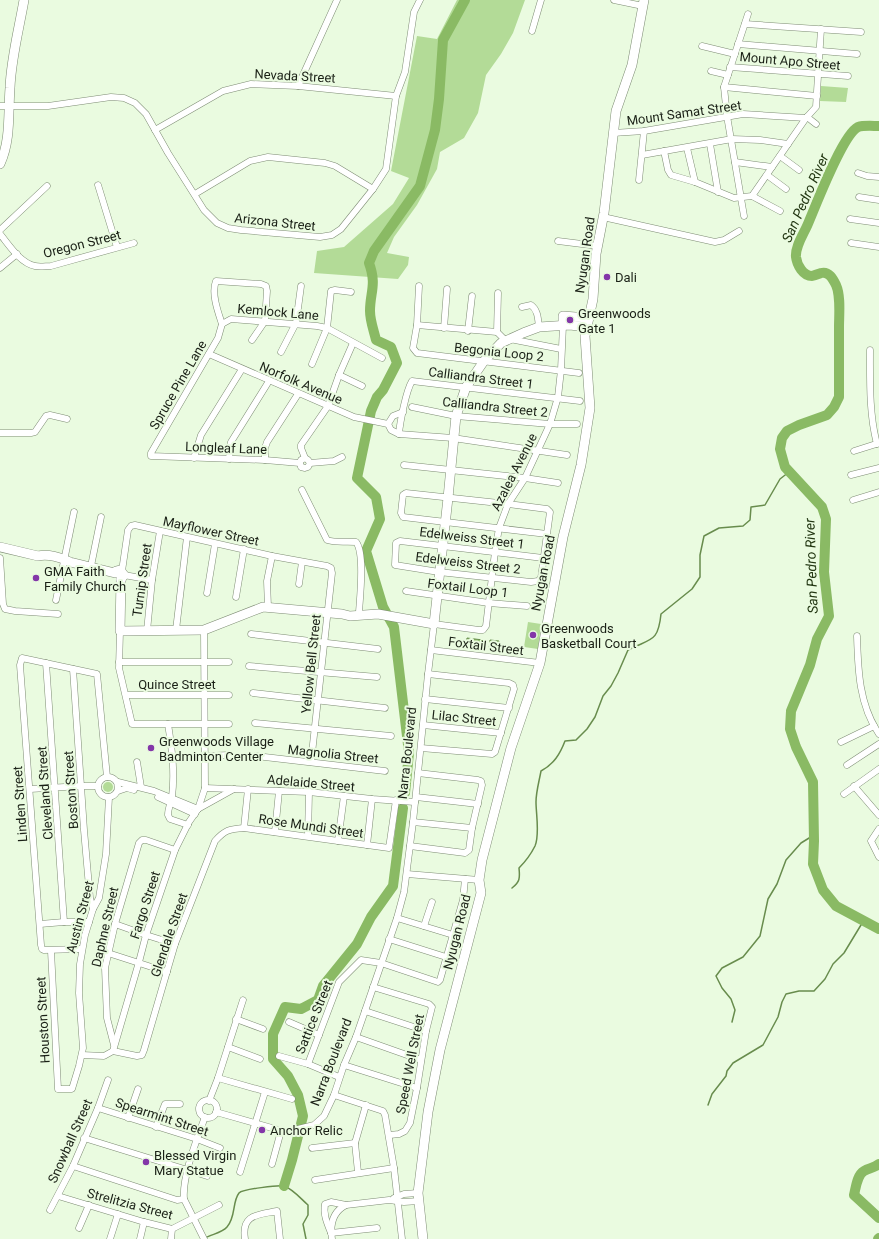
<svg xmlns="http://www.w3.org/2000/svg" width="879" height="1239" viewBox="0 0 879 1239" font-family="Roboto,sans-serif">
<rect width="100%" height="100%" fill="#eafbe0"/>
<g fill="#b3db97">
<polygon points="457,0 525,0 513,33 501,54 486,75 478,113 464,138 440,152 437,169 417,205 394,237 387,253 409,257 408,265 398,279 314,273 317,251 344,247 393,204 409,178 391,171 417,36 437,39"/>
<polygon points="821,86 848,88 846,102 820,101"/>
<polygon points="528,622 541,624 538,649 524,647"/>
<circle cx="108" cy="787" r="5"/>
</g>
<g fill="#8aba64" stroke="#688c4d">
<polygon points="467,638 483,640 482,649 466,647"/>
<polygon points="490,640 499,641 499,645 495,645 494,651 489,650"/>
</g>
<g fill="none" stroke-linecap="round" stroke-linejoin="round">
<g stroke="#688c4d" stroke-width="1.5">
<path d="M 512,888 C 520,882 520,878 519,868 C 525,862 531,854 535,846 C 540,835 536,814 536,802 C 536,792 539,782 541,771 C 554,764 560,754 565,741 L 576,740 L 587,729 L 595,717 L 603,696 L 611,686 L 618,673 L 628,650 C 651,638 658,643 661,614 L 692,589 L 700,577 L 700,555 L 704,536 L 719,528 L 743,526 L 750,520 L 751,507 L 765,505 L 780,479 L 789,472"/>
<polyline points="732,1022 735,1010 731,999 722,988 716,976 722,968 743,957 760,936 768,899 777,884 786,860 801,843 814,835"/>
<polyline points="708,1105 712,1094 726,1076 727,1071 733,1063 763,1045 778,1017 782,1002 786,994 799,991 814,991 825,979 833,964 844,953 864,920"/>
<path d="M 205,1238 C 212,1234 222,1233 227,1227 C 236,1217 232,1202 239,1193 C 243,1189 279,1185 284,1186 C 293,1189 301,1199 308,1205 L 308,1215 L 303,1224 L 306,1239"/>
</g>
<g stroke="#8aba64" stroke-width="10">
<path d="M 879,126 C 873,126 864,125 858,127 C 842,135 815,208 807,226 C 803,235 795,247 796,257 C 797,265 803,276 812,276 C 816,275 818,274 821,273 C 829,271 833,279 836,285 C 841,296 839,315 839,327 C 839,350 839,373 839,397 L 834,407 L 827,415 L 799,425 L 787,431 L 782,438 L 780,449 L 785,467 L 822,507 L 826,519 L 824,572 L 829,616 L 817,639 L 810,665 L 791,711 L 790,729 L 796,747 L 813,782 L 814,841 L 813,864 L 823,890 L 836,906 L 879,929"/>
<path d="M 405,793 L 409,753 L 394,627 L 383,607 L 366,551 L 380,519 L 376,497 L 357,478 L 371,411 L 377,397 L 383,390 L 397,363 L 391,347 L 376,340 C 374,331 370,321 370,311 C 370,292 377,285 369,263 L 374,251 L 420,186 L 435,130 L 439,99 L 443,40 L 465,0"/>
<path d="M 879,1164 C 874,1168 869,1168 864,1171 C 857,1175 856,1187 854,1195 L 879,1218"/>
<polyline points="284,1186 292,1160 303,1116 298,1095 288,1076 273,1059 273,1034 285,1007 301,1009 318,1000 323,986 357,944 371,917 393,886 403,808"/>
<polyline points="878,1239 879,1238"/>
</g>
<g stroke="#7e8c74" stroke-width="7">
<g id="street">
<polyline points="614,0 643,6"/>
<polyline points="745,24 861,32"/>
<polyline points="532,31 541,0"/>
<polyline points="738,44 857,54"/>
<polyline points="702,46 735,54"/>
<polyline points="730,67 848,76"/>
<polyline points="711,71 728,75"/>
<polyline points="298,86 337,0"/>
<polyline points="724,87 817,96"/>
<polyline points="0,106 48,106 111,97 124,98 135,103 146,114 168,153 204,210 217,223 228,228 241,230 320,237 332,235 341,229 373,189 386,169 396,96 405,72 414,12 420,0"/>
<polyline points="807,117 816,124"/>
<polyline points="155,130 223,91 251,84 298,86 396,96"/>
<polyline points="613,133 644,131 743,114 806,118"/>
<polyline points="710,144 718,192"/>
<polyline points="687,148 695,182"/>
<polyline points="664,151 668,170 671,175 695,182 734,198 752,196 806,118 816,107 821,29"/>
<polyline points="642,155 732,139 760,140 788,144"/>
<polyline points="780,156 799,170"/>
<polyline points="735,162 772,167"/>
<polyline points="858,173 867,176 879,177"/>
<polyline points="767,175 786,189"/>
<polyline points="639,180 644,131"/>
<polyline points="98,185 117,247"/>
<polyline points="195,194 250,161 268,157 325,163 335,166 373,189"/>
<polyline points="752,196 780,211"/>
<polyline points="859,197 879,200"/>
<polyline points="744,216 727,116 724,87 748,14"/>
<polyline points="603,217 715,242 724,240 739,231"/>
<polyline points="850,219 879,223"/>
<polyline points="0,230 47,186"/>
<path d="M 0,234 C 9,245 20,263 35,266 C 40,267 46,266 51,266 L 134,243"/>
<polyline points="558,241 598,246"/>
<polyline points="851,243 879,247"/>
<polyline points="0,268 17,254"/>
<polyline points="419,286 417,325 413,348 417,353 579,373"/>
<path d="M 522,307 L 531,305 C 538,310 538,319 539,327"/>
<polyline points="222,324 218,338 151,453 151,456 265,460 300,463"/>
<polyline points="222,324 231,319 317,326 327,328 382,358"/>
<path d="M 222,324 C 218,312 211,293 216,281 L 261,284 L 266,286 L 267,291 L 265,321 L 252,340"/>
<polyline points="417,325 497,332 506,341"/>
<polyline points="444,328 447,289"/>
<polyline points="468,331 472,296"/>
<polyline points="497,332 498,293"/>
<polyline points="510,339 561,349"/>
<path d="M 870,350 C 870,381 869,414 877,444"/>
<polyline points="281,352 296,323 301,286"/>
<polyline points="209,354 354,417 388,424"/>
<polyline points="312,364 327,328 331,291 335,290 351,292"/>
<polyline points="339,375 362,386"/>
<polyline points="412,407 456,416 550,424 577,424"/>
<polyline points="388,424 391,430 399,434 453,438 567,455"/>
<polyline points="388,424 393,416 403,412"/>
<polyline points="0,433 31,433 35,432 46,416 50,415 67,419"/>
<path d="M 399,434 C 400,422 406,391 412,381 L 580,401"/>
<polyline points="854,451 879,443"/>
<polyline points="194,458 201,435 242,369"/>
<polyline points="305,458 301,460 300,463 301,467 305,468 308,467 310,463 308,460 305,458 301,448 301,445 328,406 339,375 353,343"/>
<polyline points="229,459 231,442 269,381"/>
<polyline points="265,460 265,448 267,442 298,394"/>
<polyline points="310,463 334,461 342,457"/>
<polyline points="404,465 525,478 558,483"/>
<polyline points="851,475 879,468"/>
<path d="M 302,490 L 327,540 C 336,543 346,541 356,542 C 365,553 360,597 359,612"/>
<polyline points="853,500 879,492"/>
<polyline points="0,558 3,604 5,609 15,611 58,614"/>
<polyline points="543,558 400,541 396,543 395,565 439,572 531,582 538,581 541,578 550,512 547,509 508,504 406,493 403,495 401,513 403,517 547,534"/>
<polyline points="91,566 101,517"/>
<polyline points="122,571 128,530 131,526 135,525 272,556 327,566 331,568 332,573 311,762"/>
<polyline points="124,575 152,580"/>
<polyline points="299,584 302,562"/>
<polyline points="406,591 489,603 527,606"/>
<polyline points="207,593 215,544"/>
<polyline points="236,597 244,549"/>
<polyline points="56,600 74,512"/>
<polyline points="268,607 267,581 272,556"/>
<polyline points="176,630 187,537"/>
<polyline points="120,631 119,668 132,724 229,724"/>
<polyline points="147,631 152,580 160,531"/>
<polyline points="251,634 378,649"/>
<path d="M 857,636 C 858,670 859,705 879,734"/>
<polyline points="431,650 540,663"/>
<polyline points="119,662 229,662"/>
<polyline points="46,663 64,922"/>
<polyline points="249,666 377,677"/>
<polyline points="73,669 84,830 90,898 93,909"/>
<polyline points="253,693 385,708"/>
<polyline points="126,695 229,695"/>
<polyline points="425,699 509,708"/>
<polyline points="255,723 391,736"/>
<path d="M 168,724 C 172,749 175,772 172,797 C 171,803 168,808 168,815 L 170,819 L 188,825"/>
<polyline points="423,725 501,733"/>
<polyline points="841,742 874,726"/>
<polyline points="421,748 492,754 495,752 514,689 513,685 509,683 428,674"/>
<polyline points="205,756 229,755"/>
<polyline points="256,756 385,771"/>
<polyline points="137,762 141,787"/>
<polyline points="847,765 879,744"/>
<circle cx="108" cy="787" r="10"/>
<polyline points="118,782 154,791 198,809"/>
<polyline points="854,786 879,815"/>
<polyline points="205,788 309,792 372,799 415,802"/>
<polyline points="30,789 82,786 98,786"/>
<polyline points="118,791 127,788 134,790"/>
<polyline points="844,794 879,769"/>
<polyline points="158,797 195,814"/>
<polyline points="416,797 478,804"/>
<polyline points="198,809 205,788 204,630"/>
<polyline points="413,822 472,828"/>
<polyline points="244,828 248,789"/>
<polyline points="879,829 871,841 879,857"/>
<polyline points="275,832 279,791"/>
<polyline points="308,836 309,792"/>
<polyline points="338,841 344,796"/>
<polyline points="367,845 372,799"/>
<polyline points="410,846 465,853 469,850 472,828 482,785 481,781 478,780 418,773"/>
<polyline points="407,874 479,880"/>
<polyline points="397,918 453,935"/>
<polyline points="40,924 64,922 89,922"/>
<polyline points="115,924 146,935 175,944"/>
<polyline points="424,926 432,902"/>
<polyline points="389,939 446,957"/>
<polyline points="82,949 44,950 42,949 41,945 20,665 22,658 97,674 107,777"/>
<polyline points="51,951 58,1089 72,1089 79,1066 83,1048 79,993 80,964 85,935 93,909 99,898 106,854 109,797"/>
<polyline points="108,953 167,972"/>
<polyline points="373,987 429,1004 432,1007 426,1031 417,1088 410,1123 405,1131 399,1134 390,1135"/>
<polyline points="365,1011 426,1031"/>
<polyline points="236,1019 263,1029"/>
<polyline points="289,1022 319,1035"/>
<polyline points="356,1037 421,1060"/>
<polyline points="114,1045 107,1018 105,968 115,924 139,843 142,840 146,840 175,850"/>
<polyline points="228,1047 260,1059"/>
<polyline points="113,1051 139,962 146,935 175,850 189,822 198,809 234,789"/>
<path d="M 82,1055 L 104,1056 L 113,1051 L 137,1056 L 142,1055 L 144,1050 L 175,944 L 215,841 C 225,830 229,829 244,828 L 389,848 L 396,800"/>
<polyline points="279,1056 308,1064 339,1077"/>
<polyline points="308,1064 339,982 361,960 381,963 438,982 440,980 463,900 465,879"/>
<polyline points="344,1065 417,1088"/>
<polyline points="218,1078 292,1099"/>
<polyline points="334,1095 383,1111 385,1115 394,1168 402,1239"/>
<circle cx="208" cy="1109" r="9"/>
<polyline points="209,1101 218,1078 243,1000"/>
<polyline points="98,1108 197,1139 220,1148"/>
<polyline points="216,1112 286,1132 314,1125 324,1116 334,1095 344,1065 356,1037 365,1011 397,918 404,892 413,822 428,674 434,624 479,630 483,630 486,626 495,552 499,528 508,504 525,478 550,424 558,397 561,370 563,325"/>
<polyline points="128,1118 138,1089"/>
<polyline points="156,1127 165,1104 180,1104"/>
<polyline points="84,1138 207,1176"/>
<polyline points="312,1148 355,1143"/>
<polyline points="272,1164 281,1131"/>
<polyline points="73,1166 177,1200 184,1199"/>
<polyline points="240,1172 265,1092"/>
<polyline points="358,1172 355,1143 366,1105"/>
<polyline points="315,1180 394,1168"/>
<polyline points="58,1196 144,1222 172,1229 219,1205"/>
<polyline points="394,1198 404,1194 418,1193"/>
<polyline points="50,1210 73,1166 98,1108 108,1080"/>
<polyline points="79,1228 89,1205"/>
<path d="M 331,1233 C 327,1223 323,1214 325,1204 L 331,1202 L 346,1205 L 389,1200 L 404,1202 L 419,1201"/>
<polyline points="331,1233 377,1228"/>
<polyline points="110,1239 118,1214"/>
<polyline points="140,1239 144,1222"/>
<polyline points="171,1239 172,1229"/>
<path d="M 204,1239 L 184,1199 C 182,1176 197,1139 205,1117"/>
<path d="M 245,1239 C 241,1214 258,1215 277,1211 L 280,1239"/>
<path d="M 332,1239 C 330,1226 332,1212 346,1205"/>
</g>
</g>
<g stroke="#7e8c74" stroke-width="10">
<g id="secondary">
<path d="M 0,164 C 11,140 8,114 10,88 C 11,59 19,29 24,0"/>
<polyline points="563,325 563,316 588,318"/>
<path d="M 0,547 L 38,556 C 48,554 61,557 70,562 L 115,573 L 116,571 L 120,570 L 124,575 L 121,579"/>
<polyline points="121,579 120,631 204,630 263,607 342,614 350,616 378,614 434,624 448,498 456,416 466,387 484,361 501,343 523,333 539,327 570,325 586,327"/>
<polyline points="423,1239 418,1193 428,1112 440,1050 481,893 479,880 482,860 511,748 540,663 563,537 581,465 590,408 585,336 593,299 596,254 604,213 616,111 632,65 644,0"/>
</g>
</g>
<use href="#street" stroke="#fff" stroke-width="6"/>
<use href="#secondary" stroke="#fff" stroke-width="9"/>
</g>
<g fill="#8336a8" stroke="#eafbe0" stroke-width="1.5">
<circle cx="607" cy="277" r="4"/>
<circle cx="570" cy="320" r="4"/>
<circle cx="36" cy="578" r="4"/>
<circle cx="533" cy="635" r="4"/>
<circle cx="151" cy="748" r="4"/>
<circle cx="262" cy="1130" r="4"/>
<circle cx="146" cy="1162" r="4"/>
</g>
<g text-anchor="middle" dominant-baseline="central" stroke-width="4" stroke-linejoin="round" paint-order="stroke">
<g font-size="13" fill="#1a2016" stroke="#eafbe0">
<text transform="translate(790 61) rotate(5)">Mount Apo Street</text>
<text transform="translate(295 76) rotate(3)">Nevada Street</text>
<text transform="translate(684 113) rotate(-8)">Mount Samat Street</text>
<text transform="translate(275 222) rotate(6)">Arizona Street</text>
<text transform="translate(82 244) rotate(-14)">Oregon Street</text>
<text transform="translate(585 255) rotate(-82)">Nyugan Road</text>
<text transform="translate(278 312) rotate(5)">Kemlock Lane</text>
<text transform="translate(499 352) rotate(6)">Begonia Loop 2</text>
<text transform="translate(481 378) rotate(7)">Calliandra Street 1</text>
<text transform="translate(301 383) rotate(23)">Norfolk Avenue</text>
<text transform="translate(178 385) rotate(-60)">Spruce Pine Lane</text>
<text transform="translate(495 407) rotate(6)">Calliandra Street 2</text>
<text transform="translate(226 448) rotate(2)">Longleaf Lane</text>
<text transform="translate(514 472) rotate(-63)">Azalea Avenue</text>
<text transform="translate(211 531) rotate(12)">Mayflower Street</text>
<text transform="translate(472 538) rotate(7)">Edelweiss Street 1</text>
<text transform="translate(468 563) rotate(7)">Edelweiss Street 2</text>
<text transform="translate(543 573) rotate(-79)">Nyugan Road</text>
<text transform="translate(142 580) rotate(-82)">Turnip Street</text>
<text transform="translate(468 588) rotate(7)">Foxtail Loop 1</text>
<text transform="translate(486 646) rotate(7)">Foxtail Street</text>
<text transform="translate(311 664) rotate(-84)">Yellow Bell Street</text>
<text x="177" y="684">Quince Street</text>
<text transform="translate(464 718) rotate(6)">Lilac Street</text>
<text transform="translate(407 753) rotate(-84)">Narra Boulevard</text>
<text transform="translate(333 754) rotate(6)">Magnolia Street</text>
<text transform="translate(311 783) rotate(5)">Adelaide Street</text>
<text transform="translate(71 790) rotate(-94)">Boston Street</text>
<text transform="translate(45 793) rotate(-94)">Cleveland Street</text>
<text transform="translate(20 804) rotate(-94)">Linden Street</text>
<text transform="translate(311 826) rotate(8)">Rose Mundi Street</text>
<text transform="translate(145 905) rotate(-72)">Fargo Street</text>
<text transform="translate(80 917) rotate(-75)">Austin Street</text>
<text transform="translate(105 927) rotate(-77)">Daphne Street</text>
<text transform="translate(457 932) rotate(-76)">Nyugan Road</text>
<text transform="translate(169 935) rotate(-71)">Glendale Street</text>
<text transform="translate(314 1017) rotate(-68)">Sattice Street</text>
<text transform="translate(43 1020) rotate(-93)">Houston Street</text>
<text transform="translate(331 1062) rotate(-69)">Narra Boulevard</text>
<text transform="translate(410 1064) rotate(-79)">Speed Well Street</text>
<text transform="translate(162 1117) rotate(18)">Spearmint Street</text>
<text transform="translate(70 1141) rotate(-66)">Snowball Street</text>
<text transform="translate(130 1204) rotate(15)">Strelitzia Street</text>
</g>
<g font-size="13" fill="#1a2016" stroke="#eafbe0" text-anchor="start">
<text x="615" y="277">Dali</text>
<text x="578" y="313">Greenwoods<tspan x="578" dy="15">Gate 1</tspan></text>
<text x="44" y="571">GMA Faith<tspan x="44" dy="15">Family Church</tspan></text>
<text x="541" y="628">Greenwoods<tspan x="541" dy="15">Basketball Court</tspan></text>
<text x="159" y="741">Greenwoods Village<tspan x="159" dy="15">Badminton Center</tspan></text>
<text x="270" y="1130">Anchor Relic</text>
<text x="154" y="1155">Blessed Virgin<tspan x="154" dy="15">Mary Statue</tspan></text>
</g>
<g font-size="14" font-style="italic" fill="#243814" stroke="#eafbe0">
<text transform="translate(805 198) rotate(-66)">San Pedro River</text>
<text transform="translate(811 566) rotate(-92)">San Pedro River</text>
</g>
</g>
</svg>
